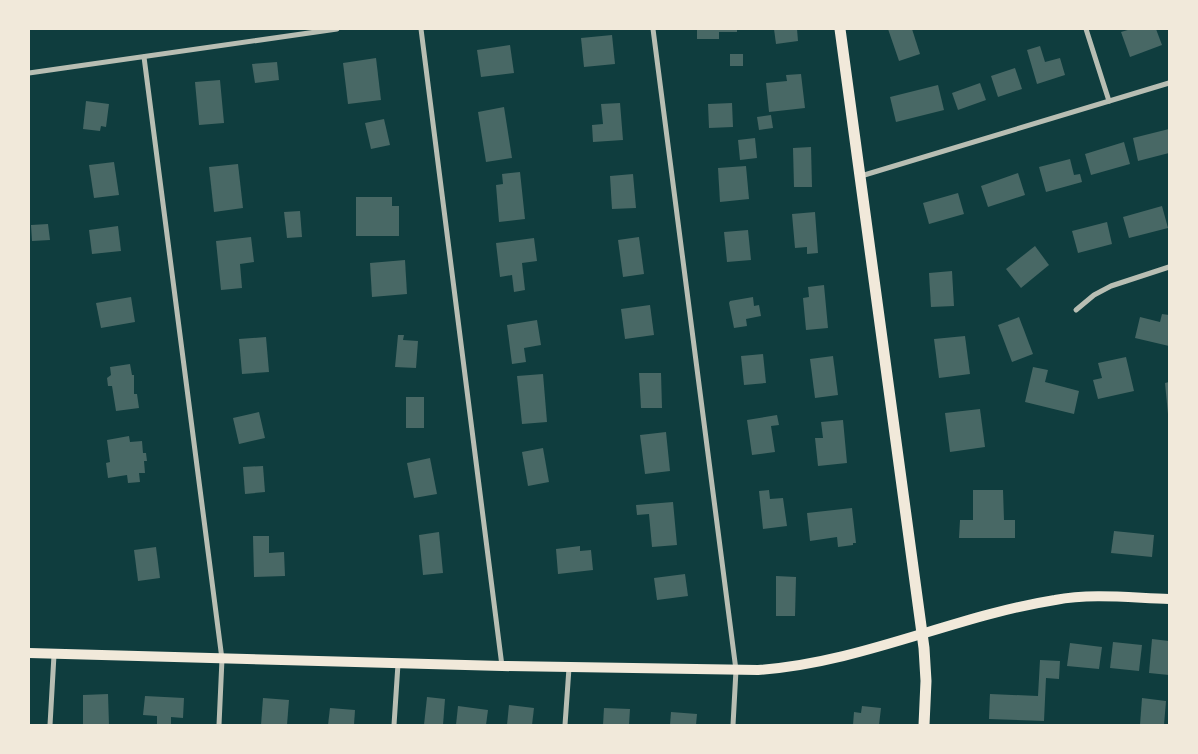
<svg xmlns="http://www.w3.org/2000/svg" width="1198" height="754" viewBox="0 0 1198 754" font-family="'Public Sans',sans-serif">
<rect width="100%" height="100%" fill="#0f3d3e"/>
<g fill="#486865">
<polygon points="697,29 737,29 737,32 719,32 719,39 697,39"/>
<polygon points="774,29 797,29 798,41 776,44"/>
<polygon points="888,29 912,29 920,54 899,61"/>
<polygon points="1131,29 1156,29 1162,45 1130,57 1121,32"/>
<polygon points="612,35 615,64 584,67 581,38"/>
<polygon points="510,45 514,73 481,77 477,50"/>
<polygon points="1040,46 1045,62 1060,58 1065,75 1037,84 1027,50"/>
<rect x="730" y="54" width="13" height="12"/>
<polygon points="376,58 381,100 348,104 343,63"/>
<polygon points="277,62 279,80 255,83 252,64"/>
<polygon points="1015,68 1022,89 998,97 991,76"/>
<polygon points="801,74 805,108 769,112 766,83 787,81 786,75"/>
<polygon points="220,80 224,123 199,125 195,82"/>
<polygon points="980,83 986,100 958,110 952,93"/>
<polygon points="938,85 944,110 896,122 890,97"/>
<polygon points="86,101 109,104 106,127 101,126 100,131 83,129"/>
<polygon points="620,103 623,140 593,142 592,125 603,124 601,104"/>
<polygon points="732,103 733,127 709,128 708,104"/>
<polygon points="504,107 512,158 486,162 478,112"/>
<polygon points="771,115 773,128 759,130 757,117"/>
<polygon points="384,119 390,145 371,149 365,123"/>
<polygon points="1169,129 1169,153 1138,161 1133,138"/>
<polygon points="755,138 757,158 740,160 738,140"/>
<polygon points="1124,142 1130,164 1091,175 1085,154"/>
<polygon points="811,147 812,187 794,187 793,148"/>
<polygon points="1070,159 1074,175 1080,174 1082,182 1046,192 1039,167"/>
<polygon points="114,162 119,195 94,198 89,165"/>
<polygon points="238,164 243,208 214,212 209,167"/>
<polygon points="746,166 749,199 720,202 718,168"/>
<polygon points="520,172 525,219 499,222 496,185 503,184 502,174"/>
<polygon points="1018,173 1025,195 988,207 981,186"/>
<polygon points="633,174 636,208 612,209 610,176"/>
<polygon points="958,193 964,214 929,224 923,203"/>
<polygon points="356,197 392,197 392,206 399,206 399,236 356,236"/>
<polygon points="1162,206 1168,228 1129,238 1123,217"/>
<polygon points="300,211 302,237 287,238 284,212"/>
<polygon points="815,212 818,253 807,254 807,247 795,248 792,214"/>
<polygon points="1107,222 1112,244 1078,253 1072,231"/>
<polygon points="48,224 50,240 32,241 31,225"/>
<polygon points="118,226 121,251 92,254 89,230"/>
<polygon points="748,230 751,260 727,262 724,232"/>
<polygon points="251,237 254,262 240,264 242,288 221,290 216,241"/>
<polygon points="639,237 644,274 623,277 618,240"/>
<polygon points="534,238 537,261 522,263 525,290 514,292 512,275 500,277 496,243"/>
<polygon points="1035,246 1049,265 1021,288 1006,269"/>
<polygon points="405,260 407,294 372,297 370,263"/>
<polygon points="952,271 954,306 931,307 929,273"/>
<polygon points="824,285 828,328 806,330 803,298 809,297 808,287"/>
<polygon points="131,297 135,322 101,328 96,303"/>
<polygon points="753,297 754,306 759,305 761,316 746,319 747,326 734,328 729,303 730,301"/>
<polygon points="650,305 654,335 625,339 621,309"/>
<polygon points="1162,314 1169,315 1169,346 1135,338 1140,317 1160,322"/>
<polygon points="1019,317 1033,354 1012,362 998,325"/>
<polygon points="537,320 541,345 524,348 526,362 512,364 507,325"/>
<polygon points="398,335 404,335 403,340 418,341 416,368 395,367"/>
<polygon points="965,336 970,374 939,378 934,339"/>
<polygon points="266,337 269,372 242,374 239,339"/>
<polygon points="763,354 766,383 744,385 741,356"/>
<polygon points="833,356 838,395 815,398 810,359"/>
<polygon points="1126,357 1134,391 1098,399 1093,380 1102,378 1098,363"/>
<polygon points="130,364 132,375 134,375 134,394 137,394 139,408 116,411 112,386 108,386 107,378 111,375 110,367"/>
<polygon points="1033,367 1048,370 1045,382 1079,391 1074,414 1025,402"/>
<polygon points="639,373 661,373 662,408 641,408"/>
<polygon points="543,374 547,422 522,424 517,376"/>
<polygon points="1169,382 1169,414 1168,414 1165,383"/>
<rect x="406" y="397" width="18" height="31"/>
<polygon points="980,409 985,447 950,452 945,413"/>
<polygon points="259,412 265,438 239,444 233,418"/>
<polygon points="777,415 779,425 771,426 775,452 752,455 747,420"/>
<polygon points="843,420 847,463 818,466 815,438 823,438 821,422"/>
<polygon points="666,432 670,471 645,474 640,435"/>
<polygon points="129,436 130,442 142,441 143,453 146,453 147,461 144,461 145,473 139,473 140,482 128,483 127,475 108,478 106,463 110,462 107,440"/>
<polygon points="543,448 549,482 528,486 522,452"/>
<polygon points="430,458 437,494 414,498 407,463"/>
<polygon points="263,466 265,492 245,494 243,467"/>
<polygon points="769,490 770,499 783,498 787,526 763,529 759,491"/>
<polygon points="973,490 1003,490 1004,520 1015,520 1015,538 959,538 960,520 973,520"/>
<polygon points="673,502 677,545 652,547 649,514 637,515 636,505"/>
<polygon points="852,508 856,543 853,543 853,545 838,547 837,537 810,541 807,513"/>
<polygon points="1114,531 1154,535 1152,557 1111,553"/>
<polygon points="439,532 443,573 423,575 419,535"/>
<polygon points="253,536 269,536 269,553 284,552 285,576 254,577"/>
<polygon points="580,546 580,551 591,550 593,570 558,574 556,549"/>
<polygon points="156,547 160,578 138,581 134,550"/>
<polygon points="685,574 688,596 657,600 654,578"/>
<polygon points="776,576 796,577 795,616 776,616"/>
<polygon points="1152,639 1169,641 1169,675 1149,673"/>
<polygon points="1113,642 1142,645 1139,671 1110,668"/>
<polygon points="1070,643 1102,647 1099,669 1067,666"/>
<polygon points="1040,660 1060,661 1059,679 1046,678 1044,721 989,719 990,694 1038,696"/>
<polygon points="108,694 109,725 83,725 83,695"/>
<polygon points="145,696 184,698 183,718 171,717 171,725 157,725 157,716 143,715"/>
<polygon points="427,697 445,699 443,725 424,725"/>
<polygon points="263,698 289,700 287,725 261,725"/>
<polygon points="1142,698 1166,701 1164,725 1140,725"/>
<polygon points="509,705 534,708 532,725 507,725"/>
<polygon points="458,706 488,710 486,725 456,725"/>
<polygon points="862,706 881,708 879,725 853,725 854,712 861,713"/>
<polygon points="330,708 355,710 354,725 328,725"/>
<polygon points="604,708 630,709 629,725 603,725"/>
<polygon points="671,712 697,714 696,725 670,725"/>
</g>
<g fill="none" stroke-linecap="round" stroke-linejoin="round">
<g stroke="#b8beb3" stroke-width="5">
<polyline points="421,29 502,666"/>
<polyline points="653,29 736,670 733,725"/>
<polyline points="1086,29 1109,101"/>
<polyline points="144,57 222,659 219,725"/>
<polyline points="29,73 337,29"/>
<polyline points="861,176 1169,83"/>
<polyline points="1076,310 1094,295 1111,286 1169,267"/>
<polyline points="50,725 54,655"/>
<polyline points="394,725 398,664"/>
<polyline points="565,725 569,668"/>
</g>
<path stroke="#f1e9da" stroke-width="10" d="M 29,653 L 502,666 L 758,670 C 861,663 954,616 1055,600 C 1092,593 1132,598 1169,599"/>
<polyline stroke="#f1e9da" stroke-width="11" points="840,29 924,648 926,681 924,725"/>
</g>
<rect width="1198" height="754" fill="none" stroke="#f1e9da" stroke-width="60"/>
</svg>
